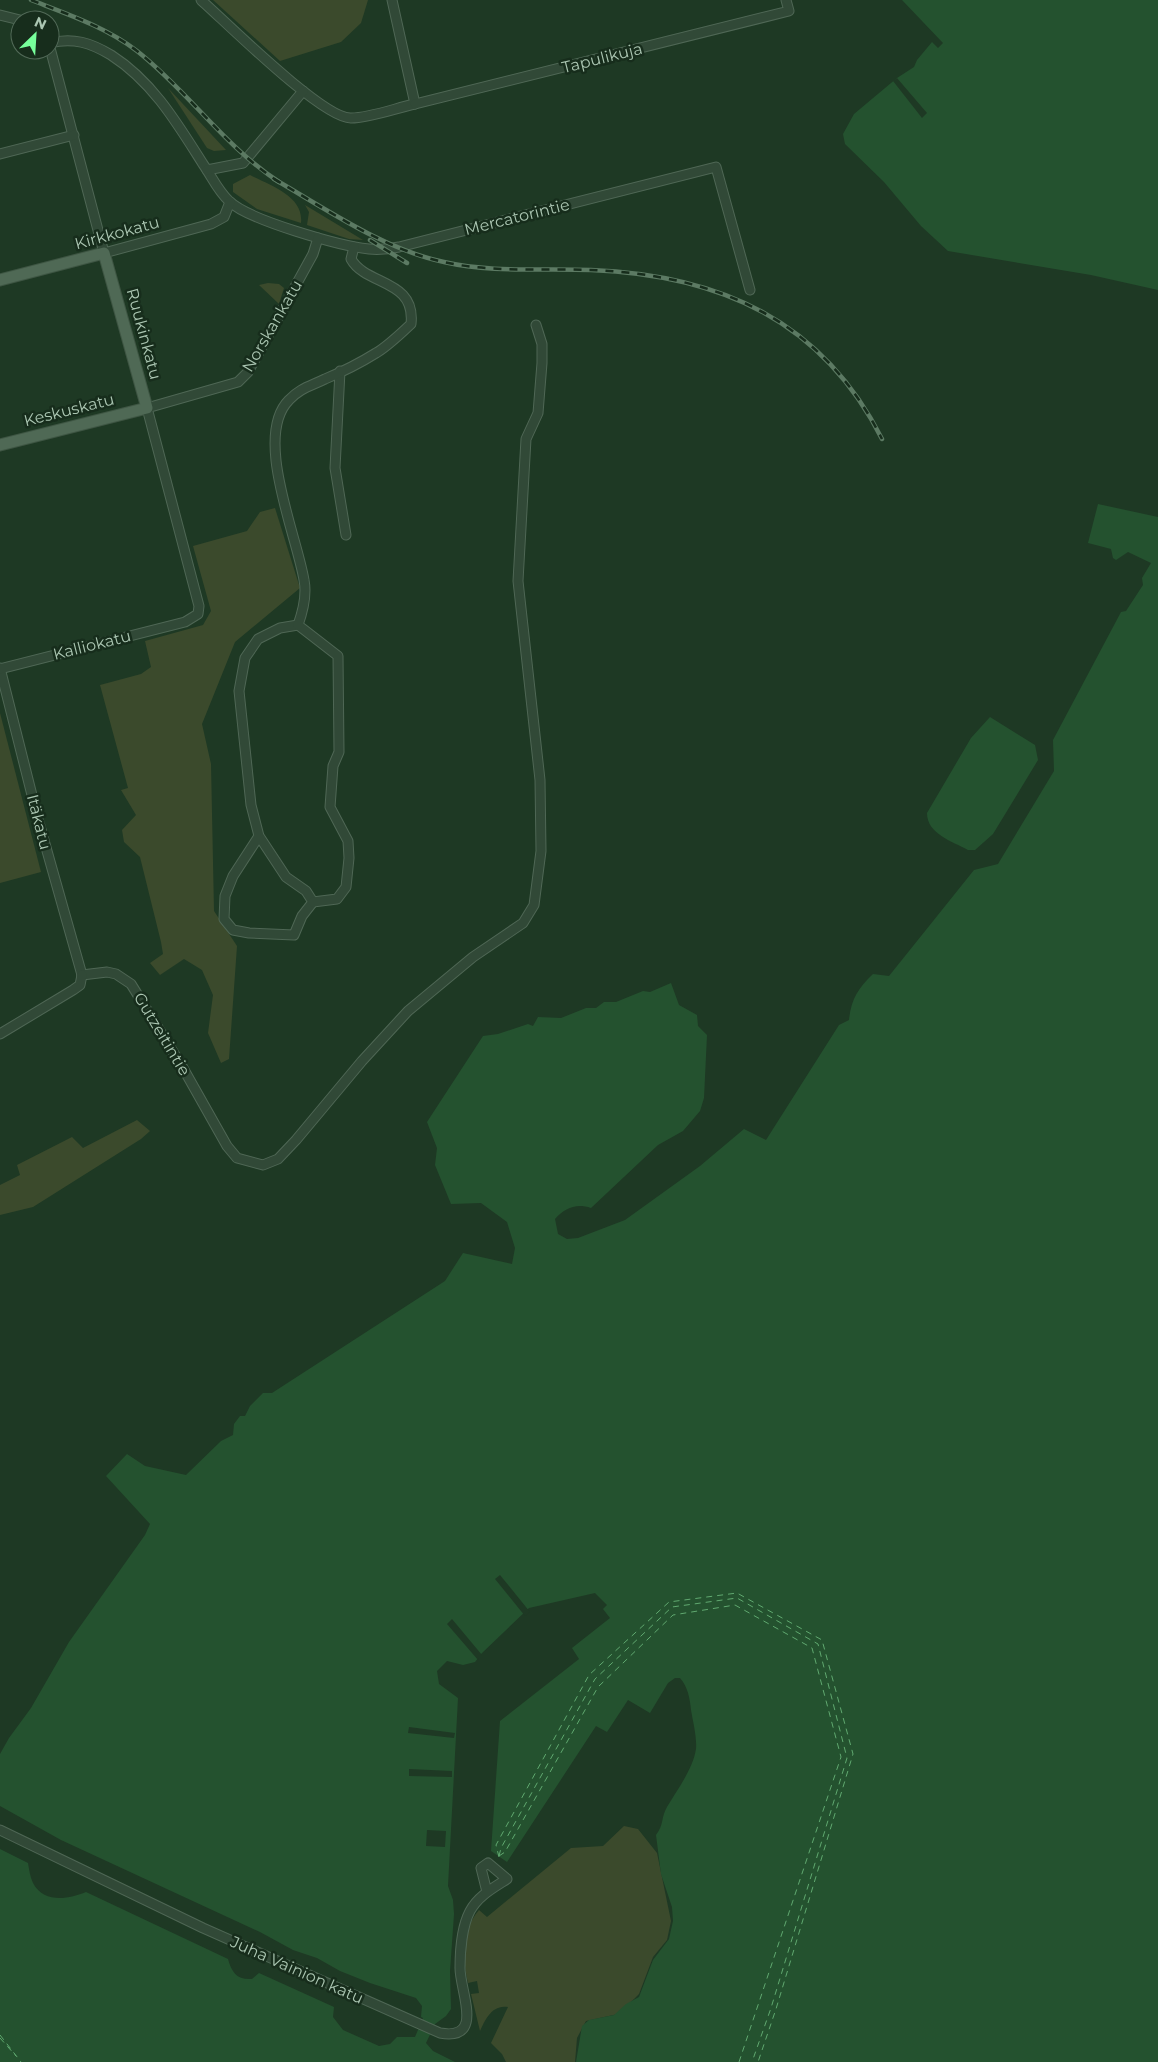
<svg xmlns="http://www.w3.org/2000/svg" width="1158" height="2062" viewBox="0 0 1158 2062" font-family="Montserrat,sans-serif">
<rect width="100%" height="100%" fill="#1e3924"/>
<g fill="#3b4a2c">
<polygon points="213,0 368,0 361,23 341,42 280,61"/>
<polygon points="168,88 226,150 214,151 207,148"/>
<path d="M 250,175 C 271,186 304,196 301,223 L 257,209 L 233,192 L 233,184 Z"/>
<polygon points="305,205 363,240 349,239 307,225 309,212"/>
<polygon points="268,283 279,284 284,288 279,304 259,285"/>
<polygon points="275,508 300,588 235,642 202,724 211,764 214,911 237,946 229,1059 221,1063 208,1033 213,995 202,970 184,959 160,975 150,963 163,954 161,942 140,857 124,842 122,830 136,815 121,790 128,788 100,685 141,674 151,667 145,641 203,625 211,611 193,546 247,531 260,512"/>
<polygon points="0,713 41,872 0,883"/>
<polygon points="137,1120 150,1131 141,1139 33,1207 0,1215 0,1185 20,1175 17,1165 72,1137 83,1148"/>
<path d="M 624,1826 L 638,1829 L 657,1853 L 671,1921 L 667,1940 L 653,1957 L 639,1994 L 634,1999 L 618,2014 L 586,2021 L 577,2038 L 575,2062 L 506,2062 L 502,2054 L 491,2043 L 508,2007 C 492,2004 485,2020 480,2031 L 471,1994 L 479,1993 L 477,1981 L 468,1983 C 462,1959 462,1929 479,1910 L 487,1917 L 571,1848 L 603,1846 Z"/>
</g>
<g fill="#24522f">
<polygon points="902,0 1158,0 1158,290 1091,275 948,251 921,226 884,182 845,144 843,134 854,114 897,78 914,67 917,60 932,42 938,48 943,43"/>
<path d="M 1098,504 L 1158,517 L 1158,2062 L 576,2062 L 582,2026 L 589,2020 L 614,2015 L 626,2004 L 639,1997 L 653,1960 L 669,1939 L 673,1921 L 672,1907 L 661,1874 L 656,1835 C 664,1825 661,1817 667,1807 C 677,1790 693,1769 696,1749 C 697,1737 693,1722 691,1710 C 690,1699 688,1687 680,1678 L 675,1678 L 668,1683 L 650,1713 L 628,1700 L 607,1732 L 596,1726 L 507,1862 L 491,1851 L 500,1721 L 579,1659 L 572,1648 L 610,1618 L 603,1609 L 607,1605 L 595,1593 L 529,1608 L 482,1653 L 475,1662 L 463,1665 L 447,1661 L 437,1671 L 439,1684 L 458,1698 L 448,1886 L 453,1900 L 454,1914 L 450,1971 L 451,2009 L 446,2016 L 435,2024 L 426,2043 L 433,2051 L 455,2062 L 0,2062 L 0,1849 L 28,1863 C 29,1869 30,1877 33,1883 C 44,1904 69,1899 86,1892 L 228,1959 C 232,1973 237,1980 252,1979 L 259,1973 L 334,2007 L 333,2017 L 343,2030 L 379,2046 L 390,2044 L 397,2037 L 415,2037 L 423,2018 L 421,2017 L 422,2006 L 416,1998 L 370,1983 L 340,1971 L 317,1958 L 293,1950 L 260,1932 L 61,1840 L 0,1806 L 0,1754 L 9,1738 L 31,1708 L 69,1642 L 145,1535 L 150,1524 L 106,1476 L 127,1454 L 145,1466 L 186,1475 L 221,1441 L 233,1435 L 234,1424 L 240,1416 L 245,1416 L 250,1406 L 263,1393 L 272,1393 L 445,1281 L 463,1253 L 512,1264 L 515,1248 L 507,1222 L 481,1203 L 451,1204 L 435,1165 L 437,1148 L 427,1122 L 483,1036 L 498,1034 L 528,1024 L 533,1026 L 538,1017 L 561,1018 L 586,1008 L 596,1008 L 604,1002 L 616,1002 L 643,991 L 650,992 L 671,983 L 679,1005 L 697,1015 L 698,1026 L 707,1035 L 704,1098 L 700,1111 L 683,1131 L 658,1145 L 591,1208 C 576,1203 565,1208 555,1219 L 558,1234 L 567,1239 L 578,1238 L 625,1220 L 700,1166 L 744,1129 L 766,1140 L 839,1025 L 849,1020 C 851,1000 858,988 873,974 L 889,976 L 974,870 L 998,864 L 1054,771 L 1053,740 L 1121,612 L 1126,611 L 1143,585 L 1142,578 L 1151,563 L 1128,552 L 1116,560 L 1113,558 L 1111,549 L 1088,543 Z"/>
<path d="M 990,717 L 1035,745 L 1038,760 L 993,834 L 975,850 L 968,850 C 952,841 927,834 927,813 L 971,738 Z"/>
</g>
<g fill="#1e3924">
<polygon points="897,78 927,113 922,118 893,81"/>
<polygon points="500,1575 530,1612 525,1616 495,1579"/>
<polygon points="452,1619 482,1655 478,1660 447,1624"/>
<polygon points="409,1727 455,1733 454,1738 408,1733"/>
<polygon points="409,1769 452,1771 452,1777 409,1776"/>
<polygon points="427,1830 446,1831 445,1847 426,1846"/>
</g>
<g fill="none" stroke-linecap="round" stroke-linejoin="round">
<g stroke="#60a970" stroke-width="1" stroke-dasharray="6 5" stroke-linecap="butt">
<polyline points="499,1856 501,1848 595,1679 672,1607 737,1598 818,1644 847,1758 771,2008 752,2062"/>
<polyline points="499,1856 505,1852 598,1687 673,1615 735,1605 812,1648 841,1757 739,2062"/>
<polyline points="499,1857 496,1845 589,1675 669,1602 737,1593 822,1640 853,1754 776,2009 758,2062"/>
<polyline points="0,2035 21,2062"/>
<polyline points="0,2038 16,2056"/>
</g>
<g stroke="#4f6755" stroke-width="11">
<g id="minor">
<path d="M 201,0 C 226,22 323,119 351,118 C 370,118 396,108 415,104 L 392,0"/>
<polyline points="0,15 20,20"/>
<path d="M 50,43 C 73,37 91,43 111,55 C 153,82 177,123 203,164 C 212,177 218,191 229,201 C 248,220 340,246 369,249 C 379,250 389,249 399,247 L 716,167 L 750,290"/>
<polyline points="50,48 104,253 211,224 224,217 230,202"/>
<polyline points="415,104 789,11 786,0"/>
<polyline points="0,154 74,135"/>
<polyline points="207,170 243,163 303,91"/>
<polyline points="340,371 335,468 346,535"/>
<polyline points="0,668 38,819 82,975"/>
<polyline points="0,669 185,622 198,614 199,606 147,408 238,382 248,372 313,254 318,238"/>
<polyline points="259,836 233,876 225,896 224,919 233,930 249,933 294,935 302,916 313,902 306,891 286,877 259,836 251,805 239,691 245,658 258,639 280,628 298,625"/>
<path d="M 313,902 L 337,899 L 346,887 L 349,858 L 348,841 L 330,807 L 333,766 L 339,752 L 338,656 L 298,625 C 303,611 307,595 304,580 C 297,536 253,436 289,400 C 300,388 311,386 325,379 C 342,372 360,363 376,353 C 388,346 400,334 411,324 C 416,279 366,286 351,259 L 354,247"/>
<polyline points="82,975 107,972 116,974 131,984 183,1068 227,1146 237,1158 263,1165 278,1159 296,1140 362,1061 408,1011 473,957 523,923 534,905 541,851 540,780 518,581 526,439 538,413 542,363 542,344 536,325"/>
<polyline points="0,1034 73,990 80,985 82,975"/>
<path d="M 0,1830 L 203,1928 L 440,2033 C 485,2041 460,1992 460,1968 C 460,1952 462,1926 470,1911 C 478,1896 493,1888 507,1879 L 488,1863 L 481,1868 L 487,1892"/>
</g>
</g>
<g stroke="#3e5543" stroke-width="13">
<polyline id="major" points="0,280 104,253 147,408 0,445"/>
</g>
<use href="#minor" stroke="#314937" stroke-width="9"/>
<use href="#major" stroke="#4f6955" stroke-width="11"/>
<g stroke="#5c7a63" stroke-width="4.5">
<g id="rail">
<path d="M 31,0 C 67,14 106,27 137,51 C 188,91 224,146 279,182"/>
<path d="M 274,179 C 326,209 385,250 444,262 C 491,273 543,268 591,270 C 719,275 822,320 882,439"/>
<polyline points="370,240 407,263"/>
</g>
</g>
<use href="#rail" stroke="#172d1c" stroke-width="2.5" stroke-dasharray="8" stroke-linecap="butt"/>
</g>
<g text-anchor="middle" dominant-baseline="central" stroke-width="5" stroke-linejoin="round" paint-order="stroke">
<g font-size="16" fill="#abc6b2" stroke="#172d1c">
<text transform="translate(602 58) rotate(-14)">Tapulikuja</text>
<text transform="translate(517 217) rotate(-14)">Mercatorintie</text>
<text transform="translate(117 233) rotate(-15)">Kirkkokatu</text>
<text transform="translate(272 326) rotate(-60)">Norskankatu</text>
<text transform="translate(144 334) rotate(75)">Ruukinkatu</text>
<text transform="translate(69 410) rotate(-14)">Keskuskatu</text>
<text transform="translate(92 645) rotate(-14)">Kalliokatu</text>
<text transform="translate(39 822) rotate(76)">Itäkatu</text>
<text transform="translate(162 1034) rotate(59)">Gutzeitintie</text>
<text transform="translate(297 1970) rotate(24)">Juha Vainion katu</text>
</g>
</g>
<g transform="translate(35 35) rotate(25)"><circle r="24" fill="#172d1c" stroke="#526a58"/>
<path d="M0-4L9 19L0 12L-9 19Z" fill="#77ff9b"/>
<text y="-8" font-size="14" font-weight="bold" text-anchor="middle" fill="#abc6b2">N</text>
</g>
</svg>
